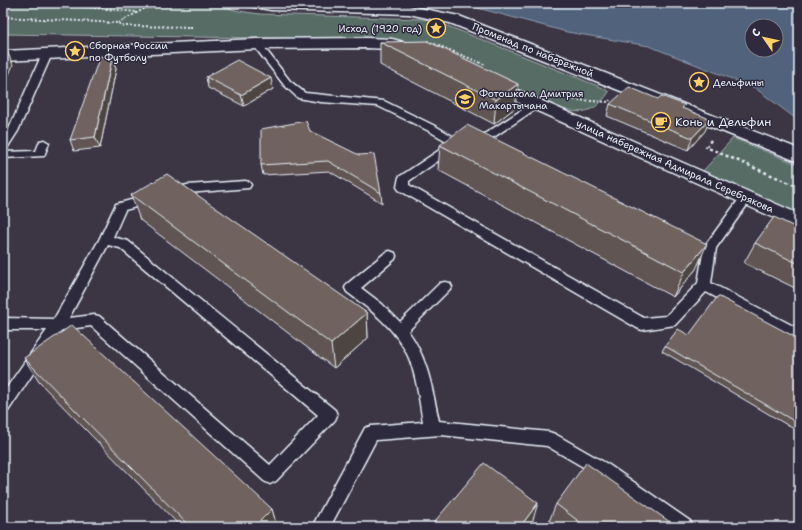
<svg xmlns="http://www.w3.org/2000/svg" width="802" height="530" viewBox="0 0 802 530" font-family="'Shantell Sans',sans-serif">
<rect width="100%" height="100%" fill="#3c3544"/>
<filter id="ink" filterUnits="userSpaceOnUse"><feTurbulence type="fractalNoise" baseFrequency=".025" numOctaves="2"/><feDisplacementMap in="SourceGraphic" scale="8" xChannelSelector="R" yChannelSelector="G"/><feConvolveMatrix kernelMatrix="1 2 1 2 8 2 1 2 1" color-interpolation-filters="sRGB"/></filter>
<g filter="url(#ink)">
<g fill="#596c66" stroke="#a0aeaf">
<path d="M 3,3 L 210,3 L 239,11 L 260,14 L 422,19 L 435,21 L 603,88 L 609,92 C 591,119 574,113 548,105 L 385,40 L 3,34 Z"/>
<polygon points="733,138 799,165 799,215 702,172"/>
</g>
<path fill="#51647c" stroke="#8d9cae" fill-rule="evenodd" d="M 459,3 L 799,3 L 799,121 L 755,88 L 649,46 L 567,32 ZM 752,26 L 776,26 L 776,50 L 752,50 Z"/>
<g fill="none" stroke-linecap="round" stroke-linejoin="round">
<g stroke="#e8f1f8" stroke-width="3">
<g id="lane">
<polygon points="257,41 260,42 290,81 305,93 384,101 437,127 461,141 462,143 461,145 409,181 409,185 644,318 666,316 698,283 704,247 742,195 750,195 752,198 750,201 716,248 711,283 799,329 799,342 706,292 675,325 642,330 637,328 399,190 397,187 399,177 450,143 429,131 378,106 321,102 298,98 284,85 254,46 252,44 254,42"/>
<polygon points="47,51 52,54 18,131 7,148 3,149 3,138 8,131 42,54"/>
<polygon points="536,101 540,102 541,104 540,106 485,143 474,145 469,142 470,140 478,138"/>
<polygon points="44,140 49,143 44,156 3,158 3,152 36,151 40,141"/>
<polygon points="245,181 249,182 251,185 249,188 187,193 170,197 166,196 164,193 166,190 187,185"/>
<path d="M 150,195 L 154,196 L 156,199 L 154,202 L 125,210 L 113,237 L 128,241 L 335,410 L 337,415 L 335,420 L 276,481 L 270,484 L 264,481 L 91,326 L 62,330 L 8,411 L 3,413 L 3,393 L 47,330 L 3,330 L 3,318 L 54,319 L 99,240 L 116,204 ZM 108,245 L 120,248 L 318,415 L 270,465 L 99,316 L 94,315 L 69,318 Z"/>
<path d="M 390,251 L 395,253 L 396,256 L 395,259 L 361,288 L 382,304 L 400,322 L 440,283 L 445,282 L 450,283 L 452,287 L 408,331 C 428,358 432,389 439,421 L 549,432 L 555,434 L 609,465 L 690,521 L 693,527 L 669,527 L 597,475 L 547,446 L 441,435 L 376,440 L 330,527 L 312,527 L 365,428 L 371,426 L 423,422 C 419,400 417,377 408,356 C 396,329 370,309 347,292 L 345,288 L 347,284 L 385,253 Z"/>
</g>
</g>
<g stroke="#e8f1f8" stroke-width="3">
<g id="street">
<polygon points="247,3 409,6 459,16 799,149 799,162 450,23 409,14 271,10 249,6"/>
<polygon points="366,38 392,39 415,45 417,48 415,51 409,53 392,49 366,48 257,49 3,61 3,51 257,39"/>
<polygon points="490,78 799,214 799,229 484,87 482,83 484,79"/>
</g>
</g>
<g stroke="#e8f1f8" stroke-width="2" stroke-dasharray="2 2" stroke-linecap="butt">
<polyline points="46,3 137,12"/>
<polyline points="3,17 118,23 123,26 193,27"/>
<polyline points="118,23 155,3"/>
<polyline points="427,41 486,65"/>
<polyline points="574,100 609,102 610,100"/>
</g>
<polyline stroke="#e8f1f8" stroke-width="2.5" stroke-dasharray="3 3" stroke-linecap="butt" points="711,140 706,147 799,187"/>
<use href="#lane" fill="#2f2a3d" fill-rule="evenodd"/>
<use href="#street" fill="#2f2a3d" fill-rule="evenodd"/>
</g>
<g fill="#605552" stroke="#e8f1f8">
<polygon points="380,42 515,108 494,124 380,65"/>
<polygon points="112,59 116,69 100,148 74,151 70,140"/>
<polygon points="206,77 273,89 244,106 208,88"/>
<polygon points="610,104 683,109 705,131 688,150 607,116"/>
<polygon points="310,131 381,193 382,203 329,171 263,175 261,165"/>
<polygon points="440,145 696,269 673,297 438,170"/>
<polygon points="131,195 367,313 368,338 334,368 140,220"/>
<polygon points="799,229 799,290 744,263 755,243"/>
<polygon points="689,335 799,339 799,432 662,351 665,346"/>
<polygon points="24,358 272,509 277,527 181,527 39,382"/>
<polygon points="556,504 677,527 552,527 548,524"/>
</g>
<g fill="#4e4542" stroke="#e8f1f8">
<polygon points="5,46 13,65 3,89 3,50"/>
<polygon points="112,59 116,69 100,148 95,137"/>
<polygon points="271,78 273,89 244,106 241,95"/>
<polygon points="518,84 515,108 494,124 496,100"/>
<polygon points="710,119 705,131 688,150 692,138"/>
<polygon points="707,244 696,269 673,297 684,272"/>
<polygon points="367,313 368,338 334,368 331,344"/>
<polygon points="538,503 532,523 529,527 520,527"/>
<polygon points="272,509 277,527 254,527"/>
</g>
<g fill="#70635f" stroke="#e8f1f8">
<polygon points="427,41 518,84 496,100 380,42"/>
<polygon points="100,56 112,59 95,137 70,140"/>
<polygon points="237,60 271,78 241,95 206,77"/>
<polygon points="629,87 658,99 661,96 685,105 682,108 710,119 692,138 610,104"/>
<polygon points="306,121 310,131 359,155 374,154 381,193 328,161 261,165 261,129"/>
<polygon points="467,125 707,244 684,272 440,145"/>
<polygon points="167,174 367,313 331,344 131,195"/>
<polygon points="774,217 799,229 799,264 755,243"/>
<polygon points="718,296 799,339 799,424 665,346 678,329 689,335"/>
<polygon points="72,325 272,509 254,527 190,527 24,358"/>
<polygon points="484,463 538,503 520,527 430,527"/>
<polygon points="586,463 677,527 586,527 556,504"/>
</g>
</g>
<defs>
<g id="sight-ring" transform="scale(1)"><circle r="9.5" fill="#2f2a3d" stroke="#ffd166" stroke-width="1.5"/><path d="M0-6L1.8-2.2L6-1.7L2.9 1.2L3.7 5.4L0 3.3L-3.7 5.4L-2.9 1.2L-6-1.7L-1.8-2.2Z" fill="#ffd166"/></g>
<g id="school-ring" transform="scale(1)"><circle r="9.5" fill="#2f2a3d" stroke="#ffd166" stroke-width="1.5"/><path d="M0-5L7-2L0 1L-7-2ZM-4 1L0 2.5L4 1V4Q0 6-4 4Z" fill="#ffd166"/></g>
<g id="cafe-ring" transform="scale(1)"><circle r="9.5" fill="#2f2a3d" stroke="#ffd166" stroke-width="1.5"/><path d="M-5.5-4.5H6V0H3Q3 3.5 0 3.5H-2.5Q-5.5 3.5-5.5 0ZM3-3.2v2h1.7v-2ZM-6 4.5H4V6H-6Z" fill="#ffd166"/></g>
</defs>
<g fill-rule="evenodd">
<use href="#sight-ring" x="436" y="28"/>
<use href="#sight-ring" x="75" y="51"/>
<use href="#sight-ring" x="699" y="82"/>
<use href="#school-ring" x="465" y="99"/>
<use href="#cafe-ring" x="661" y="122"/>
</g>
<g text-anchor="middle" dominant-baseline="central" stroke-width="3" stroke-linejoin="round" paint-order="stroke">
<g font-size="10" fill="#e8f1f8" stroke="#2f2a3d" text-anchor="start">
<text x="422" y="28" text-anchor="end">Исход (1920 год)</text>
<text x="89" y="45">Сборная России<tspan x="89" dy="12">по Футболу</tspan></text>
<text x="713" y="82">Дельфины</text>
<text x="479" y="93">Фотошкола Дмитрия<tspan x="479" dy="12">Макартычана</tspan></text>
</g>
<g font-size="10" fill="#e8f1f8" stroke="#2f2a3d">
<text transform="translate(533 50) rotate(22)">Променад по набережной</text>
<text transform="translate(675 166) rotate(24)">улица набережная Адмирала Серебрякова</text>
</g>
<g font-size="12" fill="#e8f1f8" stroke="#2f2a3d" text-anchor="start">
<text x="675" y="122">Конь и Дельфин</text>
</g>
</g>
<rect width="802" height="530" fill="none" stroke="#2f2a3d" stroke-width="16"/>
<rect x="8" y="8" width="786" height="514" fill="none" stroke="#e8f1f8" stroke-width="1.5" filter="url(#ink)"/>
<g transform="translate(764 38) rotate(304)"><circle r="19" fill="#2f2a3d" stroke="#797a88"/>
<path d="M0-3L7 15L0 10L-7 15Z" fill="#ffd166"/>
<text y="-6" font-size="11" font-weight="bold" text-anchor="middle" fill="#e8f1f8">С</text>
</g>
</svg>
